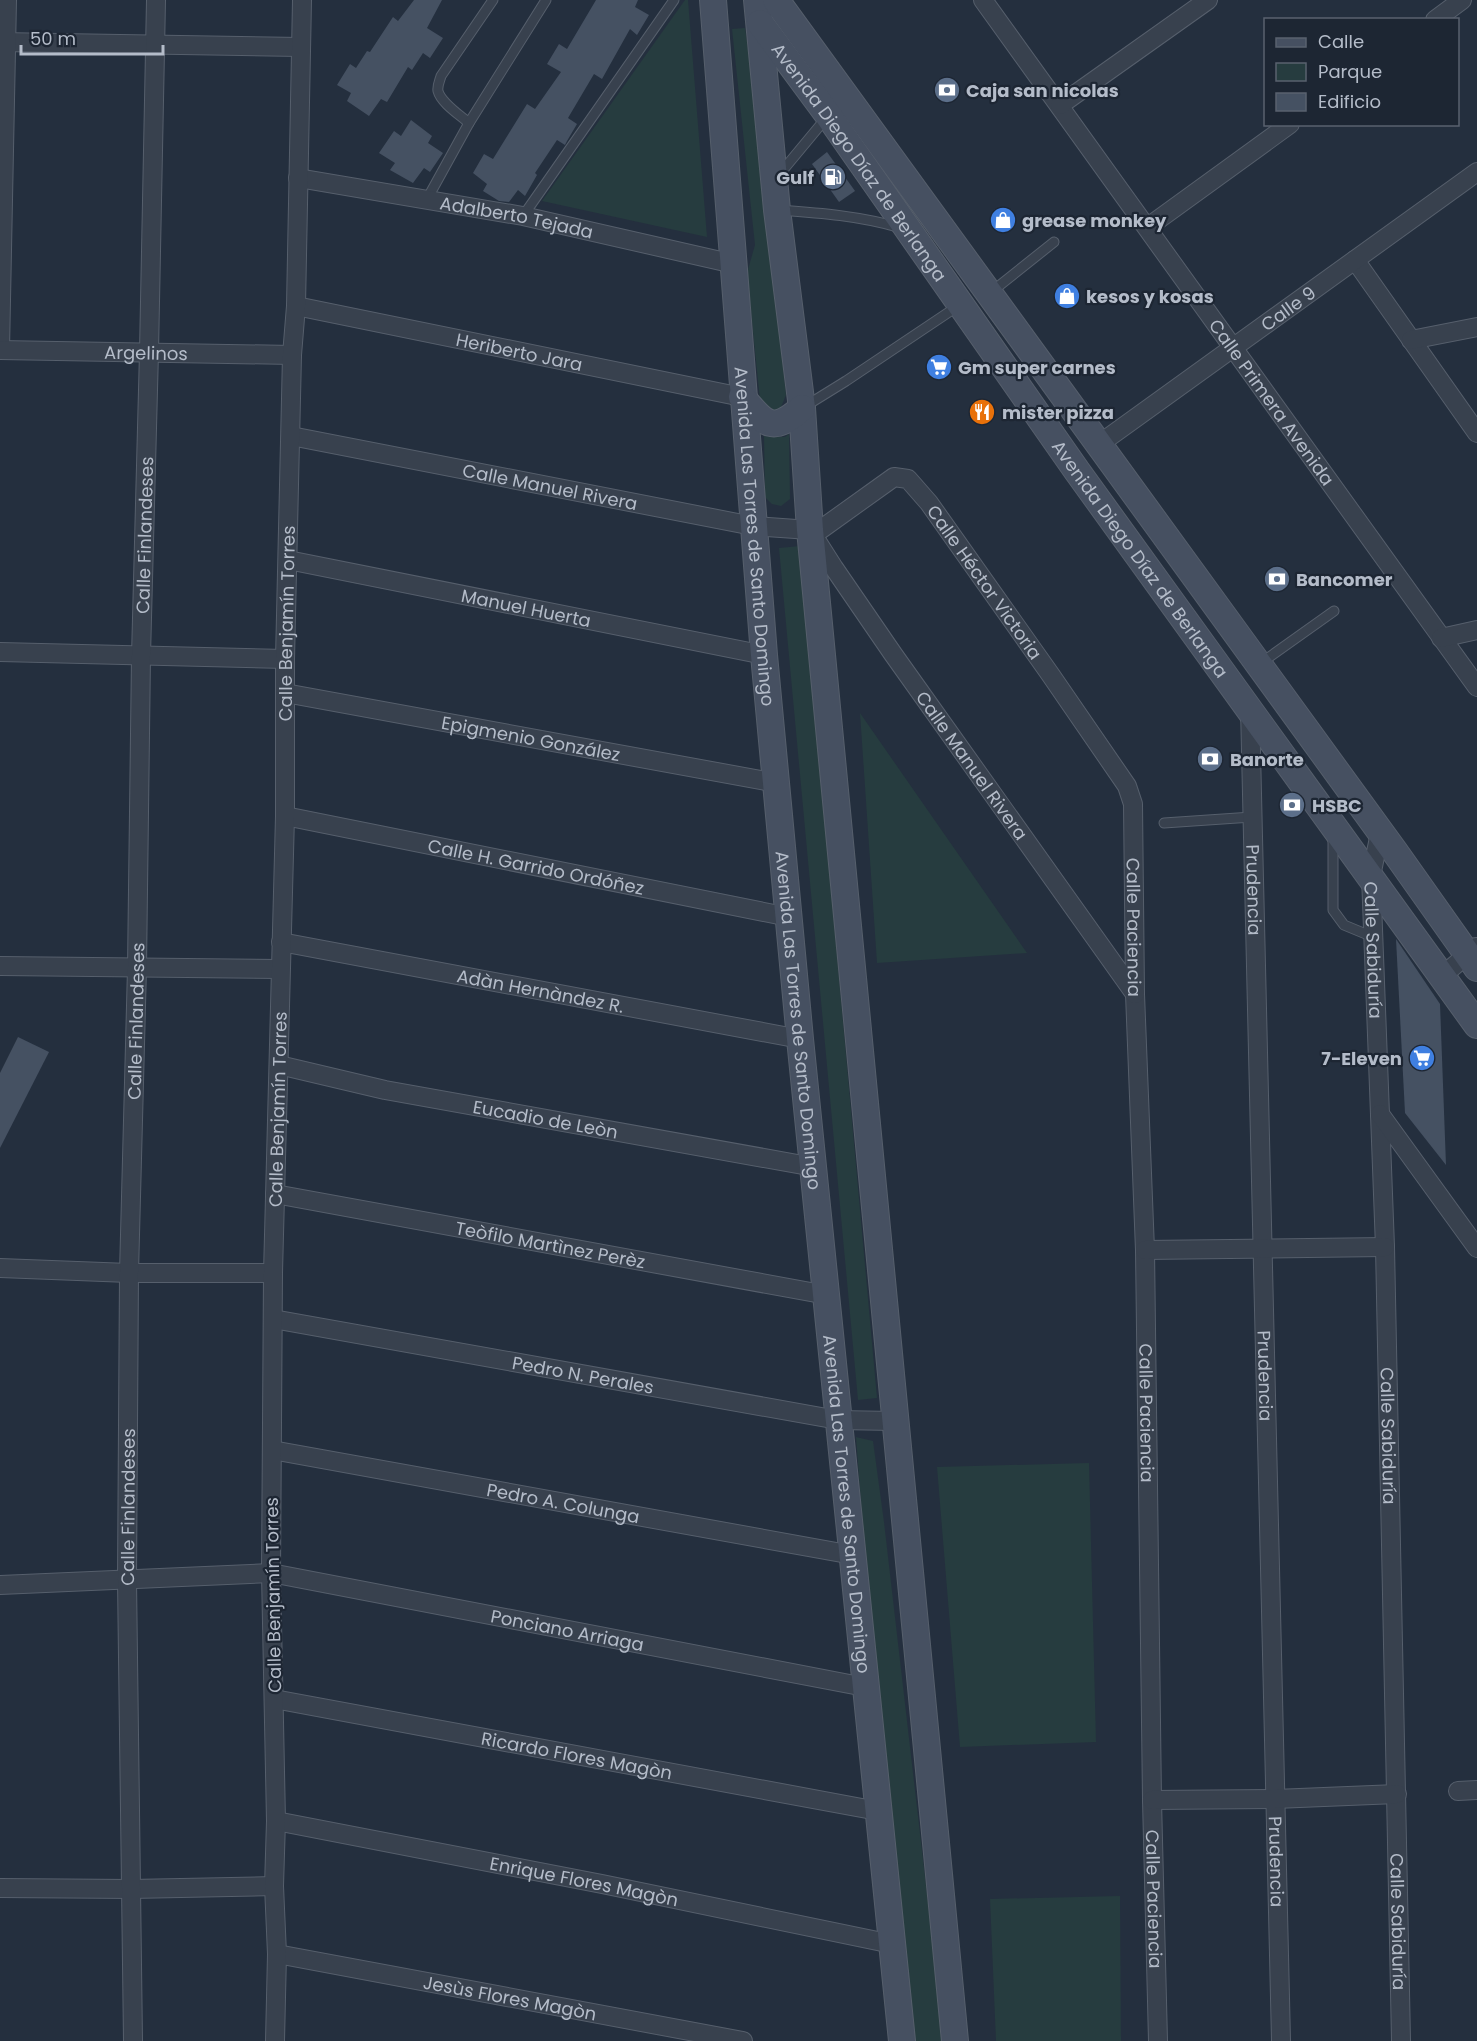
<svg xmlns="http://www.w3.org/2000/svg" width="1477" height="2041" viewBox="0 0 1477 2041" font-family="Poppins,sans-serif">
<rect width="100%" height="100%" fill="#242f3e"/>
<g fill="#263c3f">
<polygon points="685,0 688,0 707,237 542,201"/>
<polygon points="745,28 756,102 786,395 779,412 775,413 760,400 747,273 755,245 732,29"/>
<polygon points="789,434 790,499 781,506 772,504 765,497 764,436 785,437"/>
<polygon points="800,546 877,1398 858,1400 779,548"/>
<polygon points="860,713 1027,953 877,963"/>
<polygon points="856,1437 873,1441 884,1522 944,2041 908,2041 888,1862"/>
<polygon points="1089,1463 1096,1742 960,1747 937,1467"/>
<polygon points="1120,1896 1121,2041 996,2041 990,1899"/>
</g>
<g fill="#455162">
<polygon points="414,0 442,0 427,28 443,38 430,58 423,53 412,70 408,67 387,102 381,99 369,116 347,101 351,93 337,85 350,64 356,68 367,51 370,52 393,17 398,21"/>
<polygon points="596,0 638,0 635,7 649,15 637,35 630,29 602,79 594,74 568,118 577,124 567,141 565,145 557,140 535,173 537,175 525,196 518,190 509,202 499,201 483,191 487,184 473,173 484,154 493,159 527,104 535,109 561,72 547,64 559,44 567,49"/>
<polygon points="411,120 432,136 428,143 443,153 430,172 424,168 413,183 390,170 395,163 379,153 394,131 401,136"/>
<polygon points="827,152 855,191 839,202 812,164"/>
<polygon points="1396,939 1440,1004 1446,1165 1405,1113"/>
<polygon points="18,1037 49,1052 0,1148 0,1073"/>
</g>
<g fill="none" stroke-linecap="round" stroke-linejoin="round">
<g stroke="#565f6c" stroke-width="11">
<g id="lane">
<path d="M 469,123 C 460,115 441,103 438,91 C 437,86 440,80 441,76 L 493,0"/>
<polyline points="778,176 827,117"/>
<polyline points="426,201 469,123 546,0"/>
<path d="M 779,210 C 820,213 861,216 901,228"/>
<polyline points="523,216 674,0"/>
<polyline points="990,293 1054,242"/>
<polyline points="804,407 846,381 958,306"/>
<polyline points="1261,663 1334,611"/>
<polyline points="1164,823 1252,817"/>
<polyline points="1333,836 1333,910 1344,925 1373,937"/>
</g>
</g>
<g stroke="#565f6c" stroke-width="20">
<g id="street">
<path id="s1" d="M 983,0 L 1477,687"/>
<polyline points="1435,20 1462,0"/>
<polyline points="0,42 300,47"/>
<polyline points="1060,105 1208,0"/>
<path id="s2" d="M 298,178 L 523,216 L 734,264"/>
<polyline points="1148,227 1290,124"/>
<polyline points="1355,260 1477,433"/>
<path id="s3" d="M 296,306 L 742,397"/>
<polyline points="1411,340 1477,327"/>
<polyline points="0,350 7,0"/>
<path id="s4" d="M 0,350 L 292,355"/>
<path id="s5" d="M 291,436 L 753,526 L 810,530 L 813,535 L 894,477 L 908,479 L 929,503 L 1050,674 L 1127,786 L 1133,804 L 1135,994 L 1145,1250 L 1152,1800 L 1158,2041"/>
<path id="s6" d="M 1098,445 L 1477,172"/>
<path id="s7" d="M 813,535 L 834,568 L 893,654 L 1135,994"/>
<path id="s8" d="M 288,560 L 764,655"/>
<polyline points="1441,638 1477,630"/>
<polyline points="0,652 285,659"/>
<path id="s9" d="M 285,693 L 777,783"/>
<path id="s10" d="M 1250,708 L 1281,2041"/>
<path id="s11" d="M 285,816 L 789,917"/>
<path id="s12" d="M 1380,833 L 1371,876 L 1385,1247 L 1401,2041"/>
<path id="s13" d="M 281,942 L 800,1039"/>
<polyline points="0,966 279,969"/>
<polyline points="1441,977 1476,947"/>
<path id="s14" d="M 279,1065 L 385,1090 L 814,1167"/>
<polyline points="1380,1114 1477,1248"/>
<path id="s15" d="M 275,1194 L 827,1295"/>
<polyline points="1145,1250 1385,1247"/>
<polyline points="0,1268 129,1273 273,1273"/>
<path id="s16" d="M 273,1319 L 838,1420 L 894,1421"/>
<path id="s17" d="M 272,1450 L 853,1555"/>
<path id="s18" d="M 0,1585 L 271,1573 L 865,1687"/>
<path id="s19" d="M 274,1699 L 878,1811"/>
<polyline points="1458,1791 1477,1790"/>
<polyline points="1152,1800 1275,1799 1397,1794"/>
<path id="s20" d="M 276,1821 L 602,1884 L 892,1944"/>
<polyline points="0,1888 131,1889 274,1886"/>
<path id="s21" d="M 277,1954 L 743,2041"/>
<path id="s22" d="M 133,2041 L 127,1580 L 129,1273 L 137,968 L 141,656 L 149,352 L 156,0"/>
<path id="s23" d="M 275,2041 L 277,1954 L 274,1886 L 276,1821 L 271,1573 L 273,1273 L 285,816 L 285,659 L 292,355 L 296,306 L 302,0"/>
</g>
</g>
<g stroke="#565f6c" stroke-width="28">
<g id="secondary">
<path id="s24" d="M 713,0 L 764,655 L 800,1039 L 902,2041"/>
<polyline points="757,0 777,210 802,408 810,530 955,2041"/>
<polyline points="776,0 1395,852 1477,968"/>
<path id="s25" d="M 760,23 L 828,115 L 1077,471 L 1477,1025"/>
<path d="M 742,397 C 765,425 772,434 802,408"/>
</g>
</g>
<use href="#lane" stroke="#38414e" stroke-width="9"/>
<use href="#street" stroke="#38414e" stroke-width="18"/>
<use href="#secondary" stroke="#465061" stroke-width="26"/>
</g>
<defs>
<g id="bank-disc" transform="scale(1.35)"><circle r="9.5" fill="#5c6f8a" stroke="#1d2633"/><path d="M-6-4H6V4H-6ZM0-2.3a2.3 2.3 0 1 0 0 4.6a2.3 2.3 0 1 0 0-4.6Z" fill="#fff"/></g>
<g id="fuel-disc" transform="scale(1.35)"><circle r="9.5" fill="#5c6f8a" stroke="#1d2633"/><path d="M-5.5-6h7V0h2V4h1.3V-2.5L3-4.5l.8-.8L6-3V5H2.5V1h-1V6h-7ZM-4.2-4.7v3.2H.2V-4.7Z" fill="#fff"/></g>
<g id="shop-disc" transform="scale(1.35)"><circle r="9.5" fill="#3f7fe0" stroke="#1d2633"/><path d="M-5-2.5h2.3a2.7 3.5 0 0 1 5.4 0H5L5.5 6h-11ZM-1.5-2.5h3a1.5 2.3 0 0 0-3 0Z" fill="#fff"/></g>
<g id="supermarket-disc" transform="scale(1.35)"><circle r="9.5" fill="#3f7fe0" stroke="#1d2633"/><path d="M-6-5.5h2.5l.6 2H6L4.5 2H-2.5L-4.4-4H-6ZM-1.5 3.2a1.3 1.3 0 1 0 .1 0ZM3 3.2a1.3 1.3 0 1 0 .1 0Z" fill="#fff"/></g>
<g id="restaurant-disc" transform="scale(1.35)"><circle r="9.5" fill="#e8710a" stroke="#1d2633"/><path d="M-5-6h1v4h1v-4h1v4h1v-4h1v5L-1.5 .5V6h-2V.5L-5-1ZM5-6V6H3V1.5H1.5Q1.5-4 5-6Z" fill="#fff"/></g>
</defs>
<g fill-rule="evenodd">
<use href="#bank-disc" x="947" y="90"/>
<use href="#fuel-disc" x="833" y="177"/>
<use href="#shop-disc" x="1003" y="220"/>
<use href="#shop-disc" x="1067" y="296"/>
<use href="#supermarket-disc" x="939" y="367"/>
<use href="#restaurant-disc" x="982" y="412"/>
<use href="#bank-disc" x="1277" y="579"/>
<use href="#bank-disc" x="1210" y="759"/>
<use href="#bank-disc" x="1292" y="805"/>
<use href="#supermarket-disc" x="1422" y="1058"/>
</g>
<g text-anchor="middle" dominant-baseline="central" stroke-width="4.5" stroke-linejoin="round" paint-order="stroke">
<g font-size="18" font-weight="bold" fill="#b4bcc9" stroke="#1d2633" text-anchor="start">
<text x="966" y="90">Caja san nicolas</text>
<text x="814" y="177" text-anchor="end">Gulf</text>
<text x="1022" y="220">grease monkey</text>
<text x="1086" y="296">kesos y kosas</text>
<text x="958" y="367">Gm super carnes</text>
<text x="1002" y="412">mister pizza</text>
<text x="1296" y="579">Bancomer</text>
<text x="1230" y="759">Banorte</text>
<text x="1312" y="805">HSBC</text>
<text x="1402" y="1058" text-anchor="end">7-Eleven</text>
</g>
<g font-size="18" fill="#b4bcc9" stroke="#1d2633">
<text stroke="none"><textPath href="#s25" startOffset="171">Avenida Diego Díaz de Berlanga</textPath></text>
<text stroke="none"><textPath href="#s2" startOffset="222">Adalberto Tejada</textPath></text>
<text stroke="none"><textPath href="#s6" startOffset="234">Calle 9</textPath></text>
<text stroke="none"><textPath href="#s4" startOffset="146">Argelinos</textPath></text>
<text stroke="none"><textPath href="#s3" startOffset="228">Heriberto Jara</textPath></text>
<text stroke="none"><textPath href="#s1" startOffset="495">Calle Primera Avenida</textPath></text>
<text stroke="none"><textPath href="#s5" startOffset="264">Calle Manuel Rivera</textPath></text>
<text stroke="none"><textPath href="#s22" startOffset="1506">Calle Finlandeses</textPath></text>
<text stroke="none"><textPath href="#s24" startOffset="538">Avenida Las Torres de Santo Domingo</textPath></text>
<text stroke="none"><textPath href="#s25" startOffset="657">Avenida Diego Díaz de Berlanga</textPath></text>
<text stroke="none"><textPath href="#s5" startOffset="776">Calle Héctor Victoria</textPath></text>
<text stroke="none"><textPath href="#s8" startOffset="243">Manuel Huerta</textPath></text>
<text stroke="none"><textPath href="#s23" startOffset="1418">Calle Benjamín Torres</textPath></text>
<text stroke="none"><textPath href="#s9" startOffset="250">Epigmenio González</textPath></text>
<text stroke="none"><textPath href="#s7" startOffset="280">Calle Manuel Rivera</textPath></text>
<text stroke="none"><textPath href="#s11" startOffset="256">Calle H. Garrido Ordóñez</textPath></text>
<text stroke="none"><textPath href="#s10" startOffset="182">Prudencia</textPath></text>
<text stroke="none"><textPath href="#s5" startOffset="1167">Calle Paciencia</textPath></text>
<text stroke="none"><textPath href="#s12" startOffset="118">Calle Sabiduría</textPath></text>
<text stroke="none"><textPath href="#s13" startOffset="264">Adàn Hernàndez R.</textPath></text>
<text stroke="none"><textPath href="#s22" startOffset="1020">Calle Finlandeses</textPath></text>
<text stroke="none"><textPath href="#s24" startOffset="1024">Avenida Las Torres de Santo Domingo</textPath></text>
<text stroke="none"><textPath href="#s23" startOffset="932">Calle Benjamín Torres</textPath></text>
<text stroke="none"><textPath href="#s14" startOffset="272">Eucadio de Leòn</textPath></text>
<text stroke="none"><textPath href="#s15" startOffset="280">Teòfilo Martìnez Perèz</textPath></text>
<text stroke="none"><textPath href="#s16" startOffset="315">Pedro N. Perales</textPath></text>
<text stroke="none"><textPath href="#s10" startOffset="668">Prudencia</textPath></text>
<text stroke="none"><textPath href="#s5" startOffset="1653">Calle Paciencia</textPath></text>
<text stroke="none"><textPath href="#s12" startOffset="604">Calle Sabiduría</textPath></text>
<text stroke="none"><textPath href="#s17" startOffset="296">Pedro A. Colunga</textPath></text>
<text stroke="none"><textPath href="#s24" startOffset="1510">Avenida Las Torres de Santo Domingo</textPath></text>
<text stroke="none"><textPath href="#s22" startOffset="534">Calle Finlandeses</textPath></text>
<text transform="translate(273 1595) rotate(-91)">Calle Benjamín Torres</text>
<text stroke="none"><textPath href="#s18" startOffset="573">Ponciano Arriaga</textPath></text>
<text stroke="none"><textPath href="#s19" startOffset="308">Ricardo Flores Magòn</textPath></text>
<text stroke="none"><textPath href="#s10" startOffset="1154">Prudencia</textPath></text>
<text stroke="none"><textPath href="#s20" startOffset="314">Enrique Flores Magòn</textPath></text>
<text stroke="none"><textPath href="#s5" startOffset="2139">Calle Paciencia</textPath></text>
<text stroke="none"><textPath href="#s12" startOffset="1090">Calle Sabiduría</textPath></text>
<text stroke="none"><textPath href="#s21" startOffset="237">Jesùs Flores Magòn</textPath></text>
</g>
</g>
<rect x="1264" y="18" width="195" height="108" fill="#1d2633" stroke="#59626f" stroke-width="1.5"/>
<rect x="1276" y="38" width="30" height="9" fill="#465061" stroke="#59626f" stroke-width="1.5"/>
<text x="1318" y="48" font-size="18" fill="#b4bcc9">Calle</text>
<rect x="1276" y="63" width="30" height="18" fill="#263c3f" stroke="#59626f" stroke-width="1.5"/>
<text x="1318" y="78" font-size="18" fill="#b4bcc9">Parque</text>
<rect x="1276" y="93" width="30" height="18" fill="#455162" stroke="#59626f" stroke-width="1.5"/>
<text x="1318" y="108" font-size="18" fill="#b4bcc9">Edificio</text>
<path d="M21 45v9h142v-9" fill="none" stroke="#b4bcc9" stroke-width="3"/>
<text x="30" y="45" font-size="18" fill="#b4bcc9" stroke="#1d2633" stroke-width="4.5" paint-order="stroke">50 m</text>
</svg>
